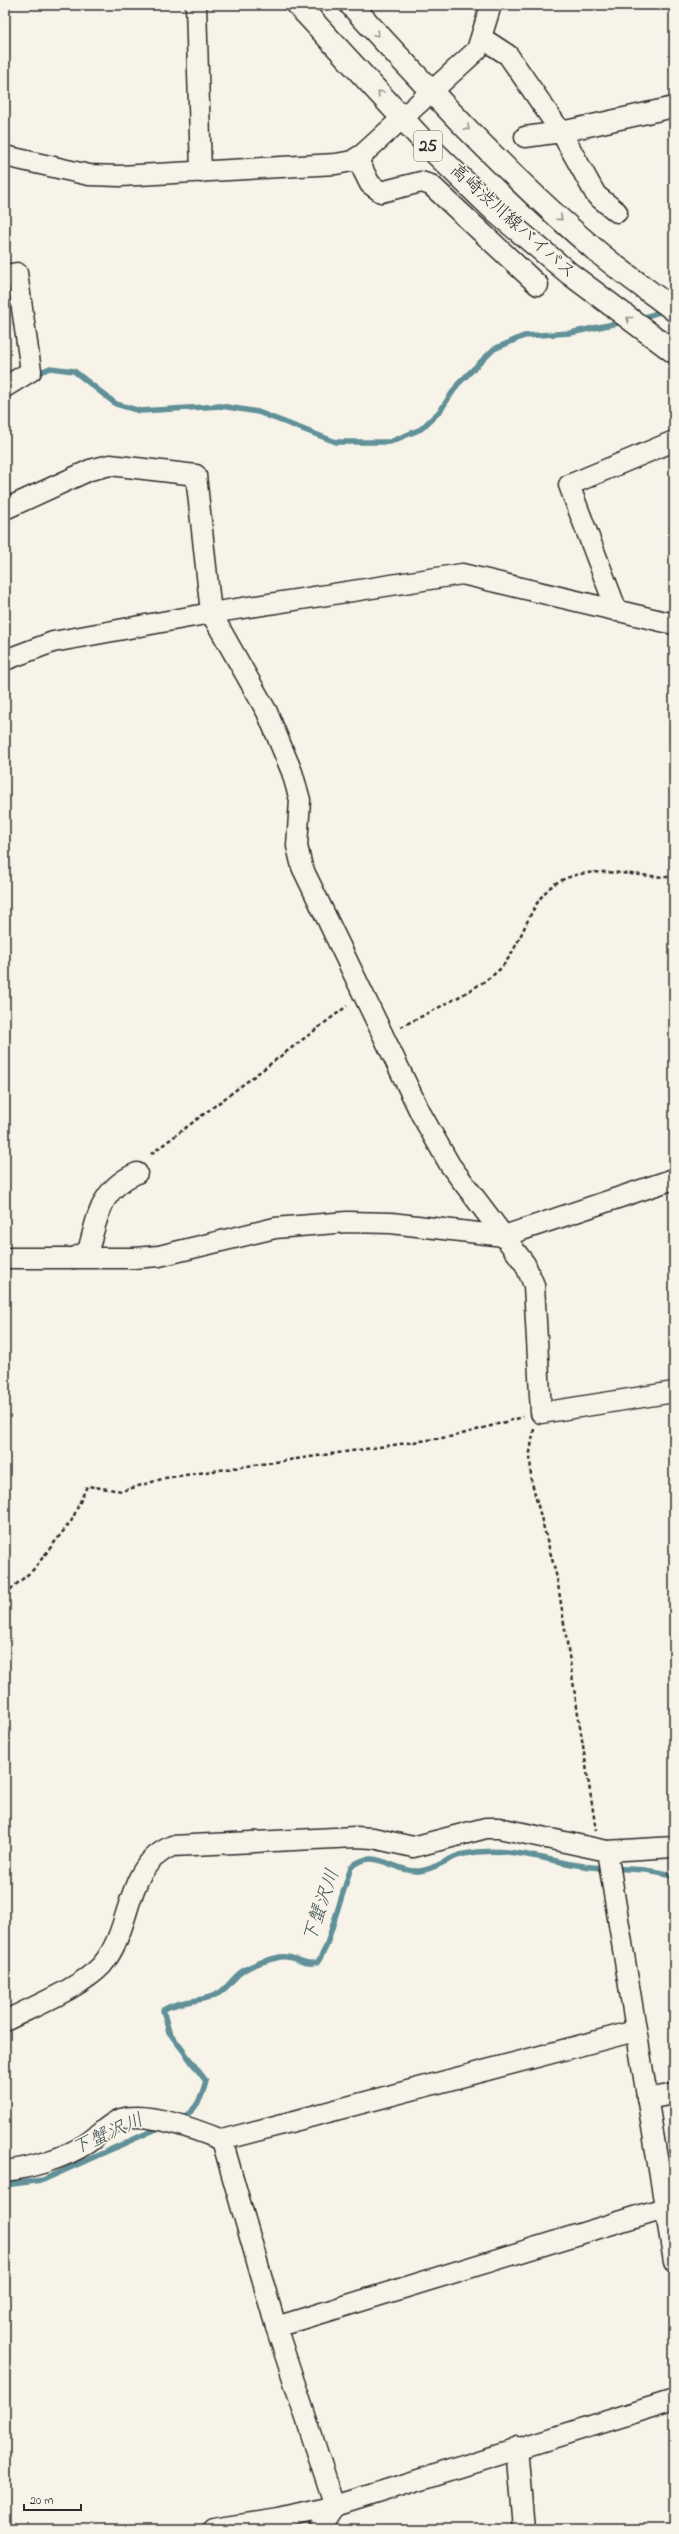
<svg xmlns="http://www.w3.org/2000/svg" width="679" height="2534" viewBox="0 0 679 2534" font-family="'Indie Flower','Klee One',sans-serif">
<rect width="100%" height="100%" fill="#f7f3e8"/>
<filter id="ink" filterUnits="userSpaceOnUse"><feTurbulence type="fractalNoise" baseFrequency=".025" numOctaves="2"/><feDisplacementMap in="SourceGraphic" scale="8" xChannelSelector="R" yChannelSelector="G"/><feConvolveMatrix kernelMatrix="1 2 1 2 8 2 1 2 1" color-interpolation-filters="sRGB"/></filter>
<g filter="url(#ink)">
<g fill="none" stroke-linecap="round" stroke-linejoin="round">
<g stroke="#619098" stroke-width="5.5">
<polyline points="638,319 666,310"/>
<polyline points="35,374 50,368 74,371 116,404 140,411 221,406 258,412 336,442 390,442 421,429 440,411 458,384 494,349 524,336 570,333 623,322"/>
<path d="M 180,2119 C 196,2111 202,2098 206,2081 L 169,2032 L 163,2010 C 179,2000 197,2003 215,1995 C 225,1992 232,1979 240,1973 C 251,1964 267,1960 280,1957 C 294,1954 303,1967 318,1962 L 326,1947 L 351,1867 C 375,1846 394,1873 419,1871 C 436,1870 448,1857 464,1854 C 507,1845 542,1860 584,1866 C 614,1871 645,1866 674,1876"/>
<polyline points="5,2185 43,2180 163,2126"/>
</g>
<g stroke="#2b2b2b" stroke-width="23">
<g id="minor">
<polyline points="196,5 201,172"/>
<polyline points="482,38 508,55 561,132 674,107"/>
<polyline points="525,137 561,132 596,195 617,212"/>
<polyline points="5,156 89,175 120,176 336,164 352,161 363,154 477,50 491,5"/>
<polyline points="357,158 370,184 381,192 421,182 431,185 538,285"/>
<polyline points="5,275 17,273 31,371 5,387"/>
<polyline points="5,509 90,470 110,465 196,475 211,613 267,712 292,772 300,800 297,846 302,867 421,1114 450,1165 525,1264 534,1285 541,1413 674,1392"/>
<polyline points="617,611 569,485 674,441"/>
<polyline points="5,660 53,642 211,613 462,574 674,624"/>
<polyline points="5,1258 134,1258 159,1256 275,1228 347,1222 391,1223 504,1236 674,1179"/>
<path d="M 74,1258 L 88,1251 C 98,1216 100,1189 137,1173"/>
<polyline points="607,1851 674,1847"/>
<path d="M 5,2021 C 32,2007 82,1987 102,1965 C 134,1927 123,1867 172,1846 L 355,1837 L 373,1838 L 413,1847 L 486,1828 L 499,1828 L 607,1851 L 674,2262"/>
<polyline points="647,2099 674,2094"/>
<polyline points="222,2140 276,2327 335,2506 320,2529"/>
<path d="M 5,2171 C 30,2168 65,2158 86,2144 C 97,2137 109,2123 121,2119 C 148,2111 197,2130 222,2140 L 635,2031"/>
<polyline points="276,2327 674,2205"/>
<polyline points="517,2447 524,2529"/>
<polyline points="213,2529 279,2519 335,2506 674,2400"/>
</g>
</g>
<g stroke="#2b2b2b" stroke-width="25">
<g id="major">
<polyline points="298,5 429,147 497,213 570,274 674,352"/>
<path d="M 351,5 C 430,91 510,178 599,253 C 623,273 649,291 674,310"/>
</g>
</g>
<g stroke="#2b2b2b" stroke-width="2.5" stroke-dasharray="4 3" stroke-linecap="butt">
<path d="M 401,1027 C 427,1013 481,988 500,969 C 525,942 529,896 560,881 C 595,863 637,878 674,877"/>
<polyline points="151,1154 347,1006"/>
<polyline points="534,1429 530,1452 531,1479 557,1578 596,1830"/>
<polyline points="5,1594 33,1570 72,1520 87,1486 122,1491 165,1478 455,1436 523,1417"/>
</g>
<use href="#minor" stroke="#f7f3e8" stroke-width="20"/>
<use href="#major" stroke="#f7f3e8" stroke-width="22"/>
</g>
<defs><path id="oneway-chevron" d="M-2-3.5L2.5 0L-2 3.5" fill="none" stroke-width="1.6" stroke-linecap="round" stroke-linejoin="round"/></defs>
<g stroke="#918f8a">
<use href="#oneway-chevron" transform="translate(377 34) rotate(47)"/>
<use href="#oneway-chevron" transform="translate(380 93) rotate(-133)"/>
<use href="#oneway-chevron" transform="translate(467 128) rotate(45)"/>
<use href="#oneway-chevron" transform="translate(560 218) rotate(42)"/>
<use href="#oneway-chevron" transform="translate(629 319) rotate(-142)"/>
</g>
</g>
<g text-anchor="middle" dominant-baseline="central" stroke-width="3.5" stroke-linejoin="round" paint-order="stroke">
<rect fill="#f7f3e8" stroke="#686764" stroke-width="1" x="414" y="131" width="28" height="30" rx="3"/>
<g font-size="17" font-weight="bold" fill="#2b2b2b">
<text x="428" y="146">25</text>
</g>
<g font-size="18" fill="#2b2b2b" stroke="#f7f3e8">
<text transform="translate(512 222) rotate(42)">高崎渋川線バイパス</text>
</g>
<g font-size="19" font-style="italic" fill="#425558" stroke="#f7f3e8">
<text transform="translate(322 1906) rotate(-71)">下蟹沢川</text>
<text transform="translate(108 2135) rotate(-24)">下蟹沢川</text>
</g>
</g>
<rect width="679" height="2534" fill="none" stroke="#f7f3e8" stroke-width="20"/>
<rect x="10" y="10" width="659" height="2514" fill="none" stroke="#2b2b2b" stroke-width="1.5" filter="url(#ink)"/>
<path d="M24 2504v6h57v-6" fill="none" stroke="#2b2b2b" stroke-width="2"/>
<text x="30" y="2504" font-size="12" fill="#2b2b2b" stroke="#f7f3e8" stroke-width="3" paint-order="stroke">20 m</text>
</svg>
